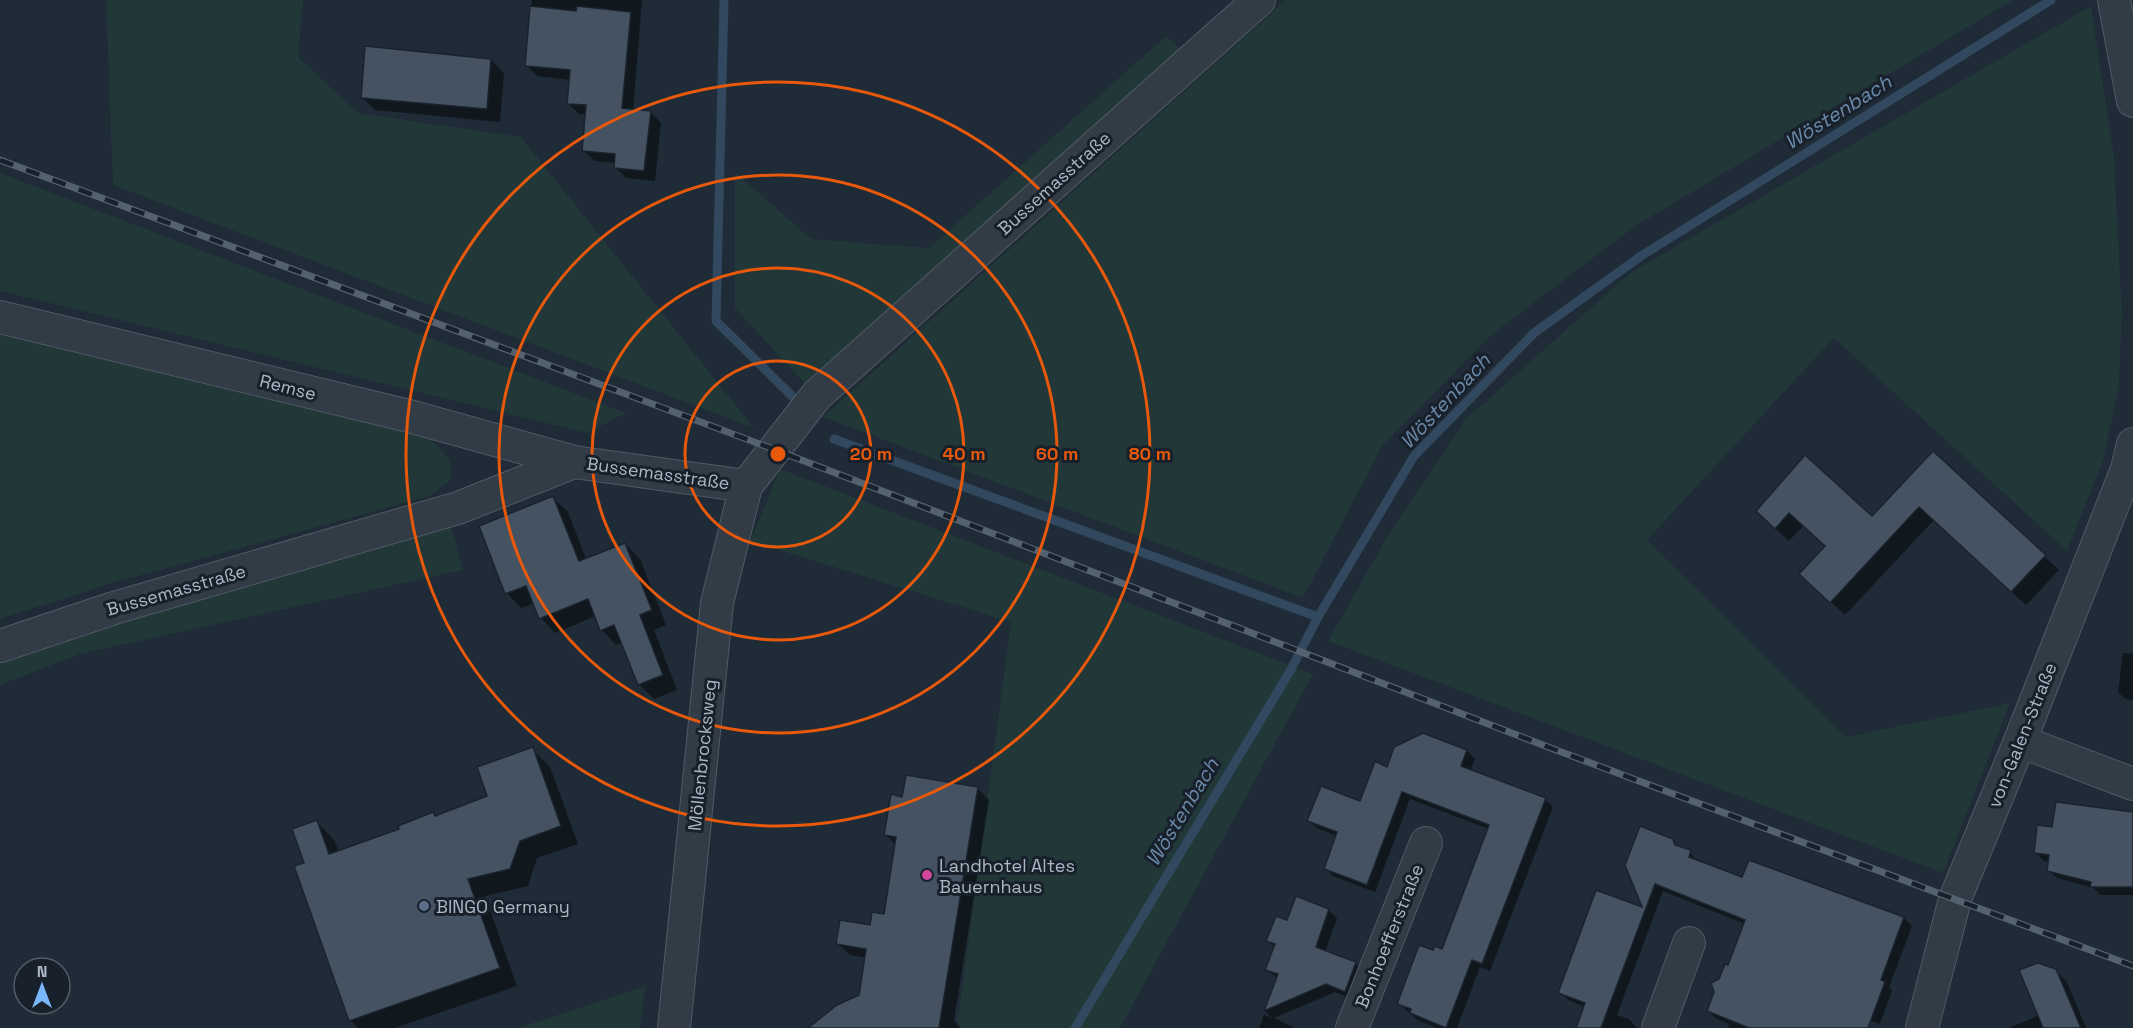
<svg xmlns="http://www.w3.org/2000/svg" width="2133" height="1028" viewBox="0 0 2133 1028" font-family="'Space Grotesk',sans-serif">
<rect width="100%" height="100%" fill="#1f2b37"/>
<g fill="#213738">
<polygon points="106,0 303,0 298,57 358,113 521,137 754,428 113,185"/>
<polygon points="1286,0 2013,0 1634,227 1490,336 1382,446 1303,598 823,417"/>
<polygon points="2091,6 2114,157 2122,313 2119,386 2103,461 2067,551 1834,338 1647,540 1846,737 2010,703 1943,873 1328,641 1387,537 1466,419 1630,273"/>
<polygon points="1166,36 1189,56 806,385 735,308 735,172 811,239 929,248"/>
<polygon points="0,173 626,413 587,433 0,291"/>
<polygon points="0,331 426,435 450,459 451,480 430,496 116,582 0,619"/>
<polygon points="780,469 1313,674 1120,1028 957,1028 1011,622 750,541"/>
<polygon points="450,521 463,570 80,654 0,685 0,658"/>
<polygon points="645,986 640,1028 518,1028"/>
</g>
<g fill="#0007">
<polygon points="532,0 642,0 633,111 650,112 661,123 655,181 626,178 615,167 616,163 595,161 583,150 587,115 579,114 568,103 570,80 537,76 526,65"/>
<polygon points="491,60 504,73 500,122 375,110 362,97"/>
<polygon points="1933,453 2059,570 2026,605 1934,520 1845,615 1815,587 1827,546 1804,525 1789,541 1772,525 1805,457 1872,518"/>
<polygon points="553,498 568,512 586,559 625,544 640,559 666,625 654,630 677,690 654,699 639,684 623,642 616,645 602,630 596,616 555,633 541,618 535,603 521,608 507,593"/>
<polygon points="2123,653 2133,654 2133,700 2125,699 2118,692"/>
<polygon points="1423,735 1467,751 1475,759 1470,771 1545,799 1553,807 1490,971 1480,967 1457,1028 1438,1028 1419,1021 1398,1003 1434,952 1443,951 1489,829 1410,799 1375,892 1333,876 1325,868 1338,836 1317,828 1309,821 1361,803 1388,769"/>
<polygon points="532,749 550,767 578,844 537,858 528,886 485,896 517,986 395,1028 358,1028 350,1020 306,863 317,822 334,840 339,852 489,797"/>
<polygon points="977,788 989,800 954,1021 961,1028 822,1028 860,996 866,958 850,955 837,943 871,927 885,915 896,845 886,835 904,798"/>
<polygon points="2133,824 2133,895 2100,895 2094,888 2057,878 2049,870 2050,862 2044,861 2035,852 2054,828"/>
<polygon points="1672,840 1680,848 1690,852 1697,862 1743,879 1750,862 1904,918 1912,926 1889,987 1892,991 1880,1024 1838,1008 1830,1028 1728,1028 1729,1024 1717,1019 1708,1011 1745,924 1663,891 1617,1015 1629,1019 1637,1028 1577,1028 1585,1007 1568,1000 1560,992 1645,910"/>
<polygon points="1297,898 1329,910 1337,918 1325,952 1355,963 1363,971 1353,999 1335,992 1274,1018 1295,1028 1259,1028 1264,1015 1272,1018 1265,1011 1278,979 1267,970 1275,948 1268,941 1288,922"/>
<polygon points="2056,971 2067,982 2086,1028 2009,1028 2040,1015"/>
</g>
<g fill="none" stroke-linecap="round" stroke-linejoin="round">
<g stroke="#31485f" stroke-width="9">
<polyline points="724,0 716,321 794,398"/>
<polyline points="834,439 1318,617"/>
<polyline points="1075,1028 1289,673 1318,617 1414,456 1534,333 1641,256 2051,0"/>
</g>
</g>
<g fill="#445261" stroke="#1a232d" stroke-width="1.5">
<polygon points="530,6 576,11 577,6 631,12 622,108 651,111 644,171 614,168 615,154 582,151 586,105 567,104 570,70 525,66"/>
<polygon points="365,46 491,59 487,109 361,98"/>
<polygon points="1933,451 2046,555 2011,592 1919,507 1830,603 1799,574 1825,546 1789,513 1775,529 1756,511 1805,455 1872,516"/>
<polygon points="553,496 579,561 625,543 652,610 640,615 663,675 638,685 614,625 600,631 588,599 539,619 526,586 505,594 479,526"/>
<polygon points="1423,733 1467,750 1461,766 1546,798 1482,964 1472,960 1446,1028 1410,1013 1411,1009 1397,1004 1419,945 1433,950 1435,946 1442,949 1489,825 1402,792 1367,885 1324,869 1337,832 1307,821 1321,786 1360,801 1375,761 1387,767 1394,747"/>
<polygon points="533,747 561,826 520,841 510,869 468,879 500,968 349,1021 294,866 304,863 292,829 317,820 329,854 399,829 398,826 433,812 435,816 487,796 477,767"/>
<polygon points="906,775 978,787 939,1028 808,1028 837,1005 859,995 866,949 836,944 840,920 870,925 872,912 884,914 896,837 884,835 891,794 902,797"/>
<polygon points="2056,802 2133,812 2133,887 2090,887 2091,882 2047,871 2049,855 2034,853 2037,825 2052,827"/>
<polygon points="1640,826 1673,839 1675,845 1691,850 1689,857 1742,877 1749,860 1904,917 1881,980 1885,982 1868,1028 1749,1028 1707,1011 1714,992 1711,983 1719,979 1725,964 1728,965 1745,920 1655,884 1601,1028 1576,1028 1585,1003 1558,993 1596,890 1642,907 1625,865"/>
<polygon points="1296,896 1329,909 1316,947 1356,962 1345,992 1326,984 1264,1011 1278,974 1265,970 1275,944 1266,941 1276,916 1287,920"/>
<polygon points="2038,963 2056,969 2081,1028 2043,1028 2019,970"/>
</g>
<g fill="none" stroke-linecap="round" stroke-linejoin="round">
<g stroke="#505a65" stroke-width="34">
<g id="street">
<polyline points="2114,0 2133,101"/>
<polyline points="0,317 409,416 574,462 746,486"/>
<polyline points="0,646 114,608 458,508 574,462"/>
<polyline points="2020,741 2133,784"/>
<polyline points="674,1028 717,603 746,486 817,395 1259,0"/>
<polyline points="1352,1028 1426,843"/>
<polyline points="1658,1028 1689,943"/>
<polyline points="1922,1028 1955,899 2020,741 2127,469 2133,444"/>
</g>
</g>
<use href="#street" stroke="#323c47" stroke-width="32"/>
<g stroke="#54616e" stroke-width="7">
<polyline id="rail" points="0,160 773,449 1556,750 2133,966"/>
</g>
<use href="#rail" stroke="#18212b" stroke-width="4.5" stroke-dasharray="14" stroke-linecap="butt"/>
</g>
<g fill="none" stroke="#e8590c" stroke-width="3">
<circle cx="778" cy="454" r="93"/>
<circle cx="778" cy="454" r="186"/>
<circle cx="778" cy="454" r="279"/>
<circle cx="778" cy="454" r="372"/>
</g>
<circle fill="#d1479c" stroke="#18212b" stroke-width="2" cx="927" cy="875" r="6"/>
<circle fill="#5c6f8a" stroke="#18212b" stroke-width="2" cx="424" cy="906" r="6"/>
<g text-anchor="middle" dominant-baseline="central" stroke-width="6" stroke-linejoin="round" paint-order="stroke">
<g font-size="18" fill="#acb7c4" stroke="#18212b">
<text transform="translate(1054 183) rotate(-42)">Bussemasstraße</text>
<text transform="translate(288 387) rotate(14)">Remse</text>
<text transform="translate(658 473) rotate(8)">Bussemasstraße</text>
<text transform="translate(176 590) rotate(-16)">Bussemasstraße</text>
<text transform="translate(2022 735) rotate(-68)">von-Galen-Straße</text>
<text transform="translate(702 755) rotate(-84)">Möllenbrocksweg</text>
<text transform="translate(1389 936) rotate(-68)">Bonhoefferstraße</text>
</g>
<g font-size="18" fill="#acb7c4" stroke="#18212b" text-anchor="start">
<text x="939" y="865">Landhotel Altes<tspan x="939" dy="21">Bauernhaus</tspan></text>
<text x="436" y="906">BINGO Germany</text>
</g>
<g font-size="20" font-style="italic" fill="#6b8aaa" stroke="#18212b">
<text transform="translate(1838 112) rotate(-32)">Wöstenbach</text>
<text transform="translate(1445 401) rotate(-47)">Wöstenbach</text>
<text transform="translate(1182 812) rotate(-59)">Wöstenbach</text>
</g>
</g>
<circle cx="778" cy="454" r="9" fill="#e8590c" stroke="#18212b" stroke-width="3"/>
<g font-size="18" text-anchor="middle" font-weight="bold" fill="#e8590c" stroke="#18212b" stroke-width="6" stroke-linejoin="round" paint-order="stroke">
<text x="871" y="460">20 m</text>
<text x="964" y="460">40 m</text>
<text x="1057" y="460">60 m</text>
<text x="1150" y="460">80 m</text>
</g>
<g transform="translate(42 986)"><circle r="28" fill="#18212b" stroke="#535d68" stroke-width="1.5"/>
<path d="M0-4.5L10 22L0 15L-10 22Z" fill="#7ab6fb"/>
<text y="-9" font-size="16" font-weight="bold" text-anchor="middle" fill="#acb7c4">N</text>
</g>
</svg>
